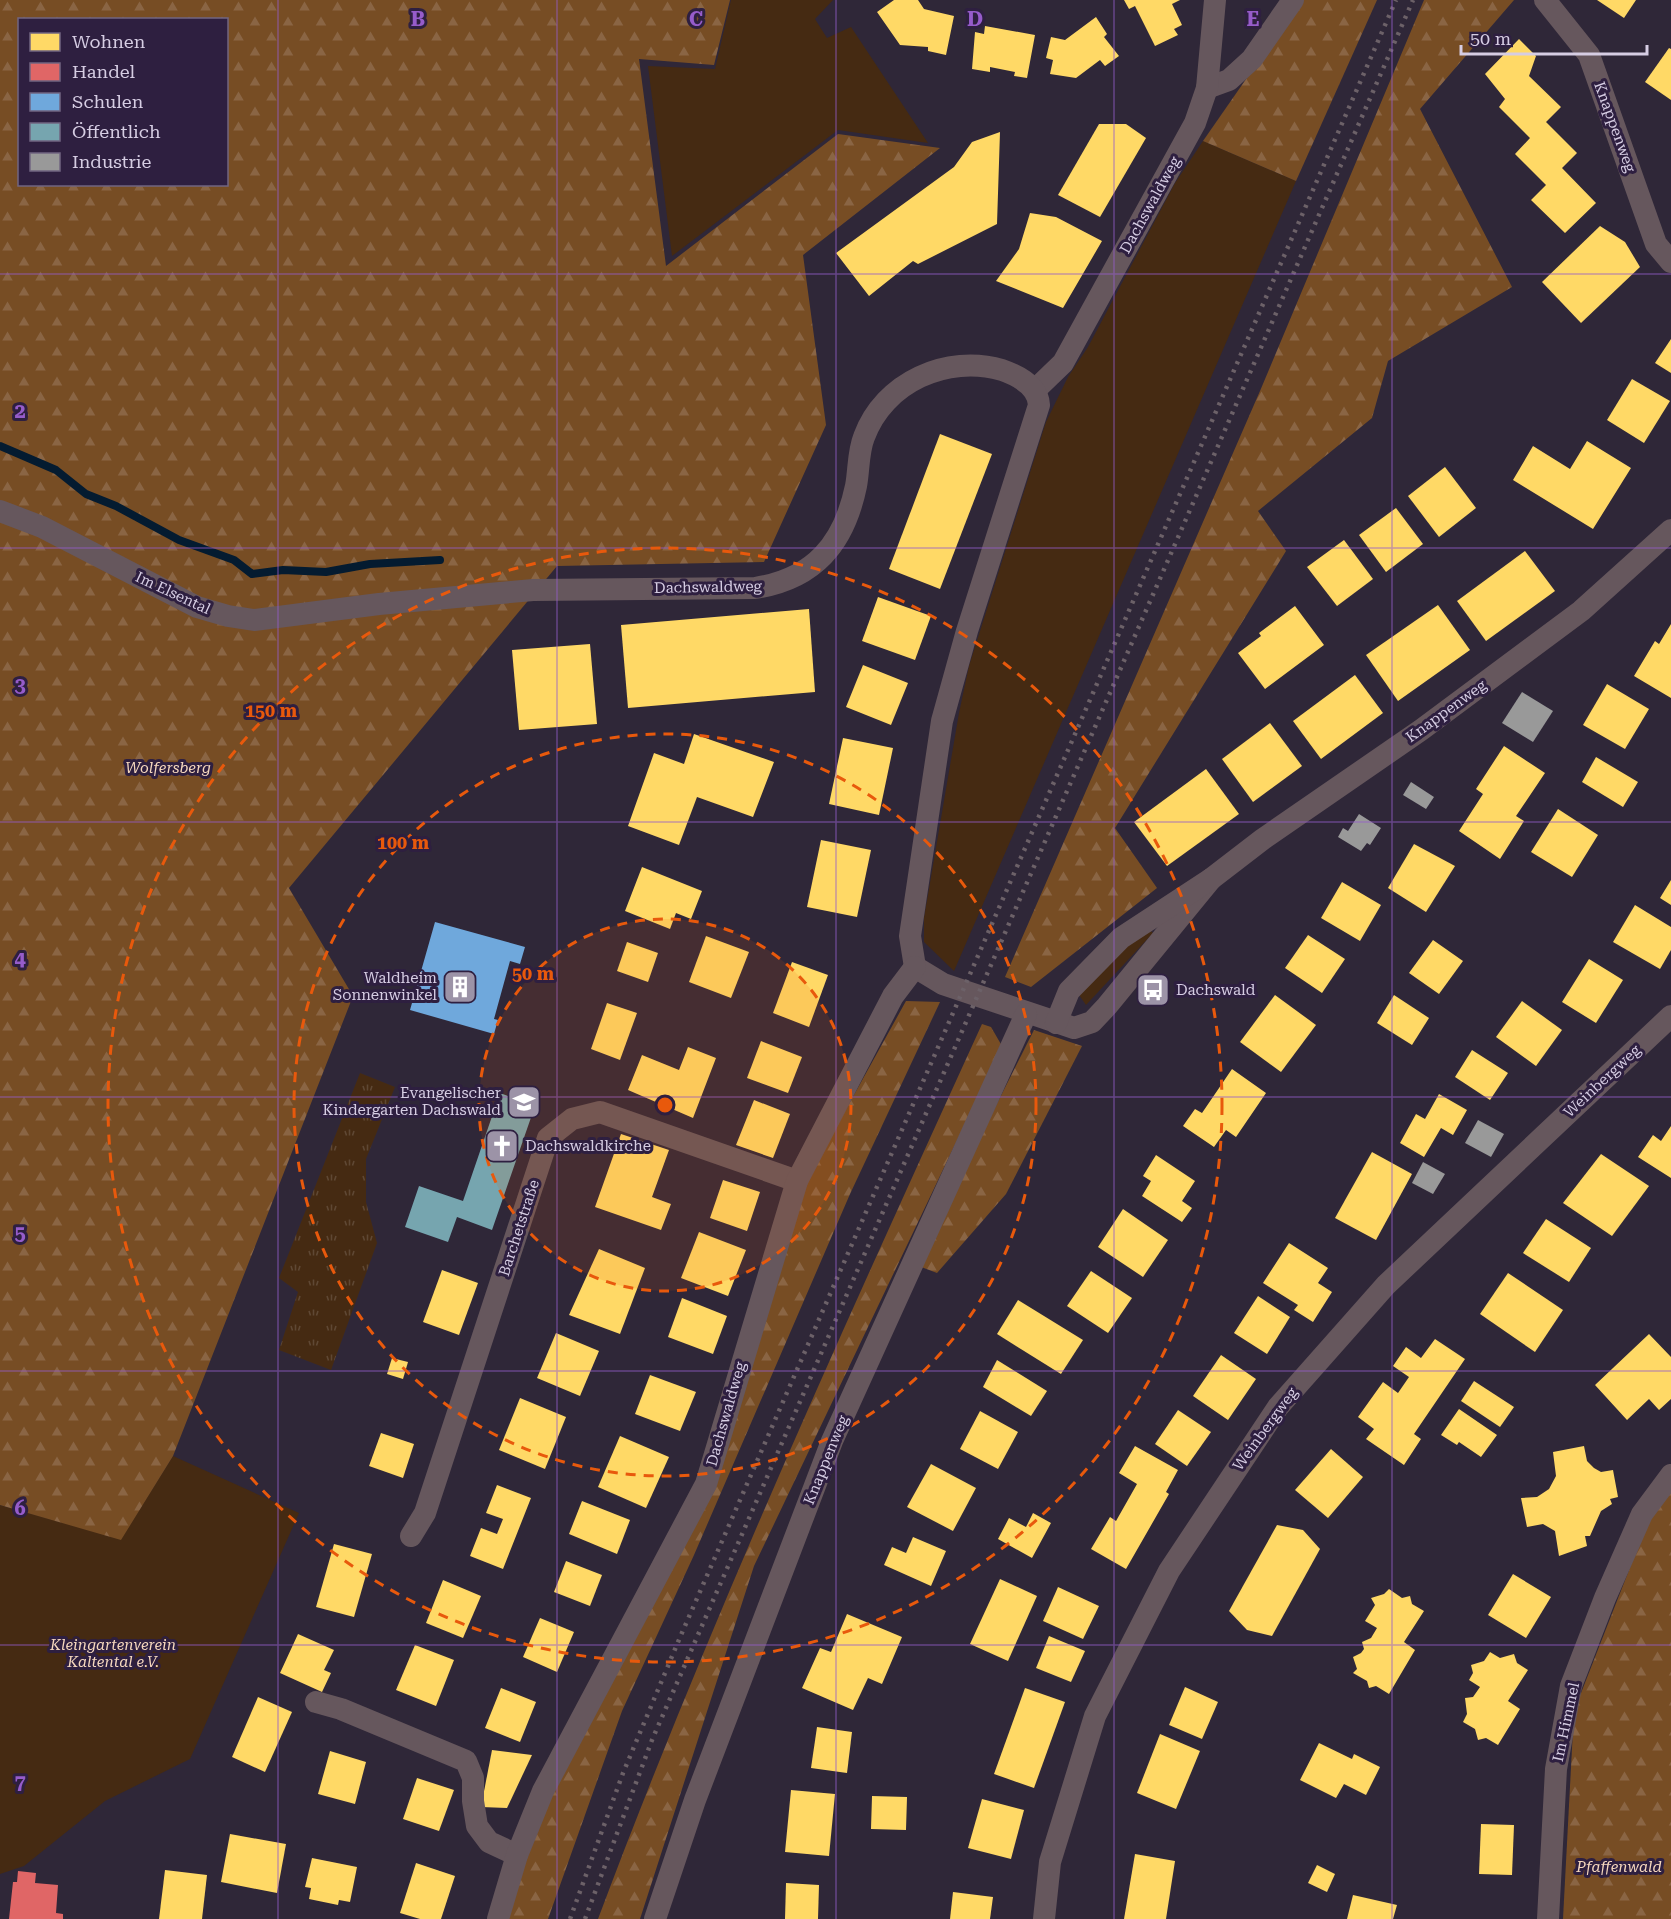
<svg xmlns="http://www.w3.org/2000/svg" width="1671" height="1919" viewBox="0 0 1671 1919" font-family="'Roboto Serif',serif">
<defs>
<pattern id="forest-firs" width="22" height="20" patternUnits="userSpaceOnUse" patternTransform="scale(1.5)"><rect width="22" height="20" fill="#774d24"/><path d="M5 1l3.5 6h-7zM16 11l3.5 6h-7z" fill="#8a6544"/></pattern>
<pattern id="park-tufts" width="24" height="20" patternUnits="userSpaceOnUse" patternTransform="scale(1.5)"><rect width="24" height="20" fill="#452a12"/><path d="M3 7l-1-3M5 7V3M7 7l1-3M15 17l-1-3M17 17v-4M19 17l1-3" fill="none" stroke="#5f4834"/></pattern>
</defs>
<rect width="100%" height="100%" fill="#2f2738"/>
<g fill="#452a12">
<polygon points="731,0 833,0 815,19 827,38 851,27 928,143 838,130 672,256 648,66 715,69"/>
<polygon points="1203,141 1296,181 954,971 924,942 924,918 959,713 969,666 1046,422 1068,377 1088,347 1175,183"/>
<polygon points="1148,928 1153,933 1086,1005 1077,992"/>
<polygon points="173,1456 299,1513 190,1759 105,1801 24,1866 0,1874 0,1505 121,1539"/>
</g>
<g fill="url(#forest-firs)" fill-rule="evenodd">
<path d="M 0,0 L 730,0 L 714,65 L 639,59 L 666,266 L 838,134 L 940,148 L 803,255 L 826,425 L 764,562 L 557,566 L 289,888 L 353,996 L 173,1456 L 121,1540 L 0,1505 ZM 20,20 L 226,20 L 226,184 L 20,184 Z"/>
<polygon points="1301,0 1377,0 1296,181 1203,141"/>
<polygon points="1424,0 1514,0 1420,109 1512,287 1388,361 1372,418 1258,511 1286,551 1115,828 1157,888 1031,987 1005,977 1260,391"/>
<polygon points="906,1001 940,1002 850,1194 694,1555 622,1711 548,1919 505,1919 540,1810 708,1485 803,1187"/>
<path d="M 982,1024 L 991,1027 L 1002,1046 L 754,1566 L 640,1919 L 598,1919 C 712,1615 847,1320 982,1024 Z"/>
<polygon points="1034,1030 1082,1046 1006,1194 937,1273 916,1265"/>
<polygon points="1671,1486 1671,1919 1563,1919 1574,1711 1656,1501"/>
</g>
<polygon fill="url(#park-tufts)" points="360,1073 395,1087 366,1159 366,1202 377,1243 331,1370 279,1350 298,1292 279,1278"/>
<g fill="#ffd966">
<polygon points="894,0 918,0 924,9 954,16 946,55 928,51 928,47 900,45 877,12"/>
<polygon points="1124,0 1180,0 1172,4 1182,25 1174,29 1178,35 1155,46 1135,6 1129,9"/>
<polygon points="1597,0 1636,0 1624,18"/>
<polygon points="1096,17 1107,34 1104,37 1119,56 1105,66 1100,60 1076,78 1050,74 1053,60 1046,58 1051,37 1065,40"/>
<polygon points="985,26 1035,35 1027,78 1014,76 1015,72 990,67 990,72 972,69 975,32 984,34"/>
<polygon points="1519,39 1536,56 1529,76 1561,107 1546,122 1577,153 1562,168 1596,203 1565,233 1531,200 1546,185 1515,154 1530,138 1499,107 1505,99 1485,74"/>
<polygon points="1669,48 1671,49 1671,100 1645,82"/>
<polygon points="1099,124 1126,124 1146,138 1100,217 1058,195"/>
<polygon points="1000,132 997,224 918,264 913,261 869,296 836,253 954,167 972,142"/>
<polygon points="1030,213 1056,217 1102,241 1063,308 996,281 1019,249"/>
<polygon points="1600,226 1625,242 1640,267 1581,323 1542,282"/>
<polygon points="1671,339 1671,373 1655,363"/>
<polygon points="1632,379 1670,401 1644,443 1607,420"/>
<polygon points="940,434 992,454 940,589 889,569"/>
<polygon points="1587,441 1631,468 1593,529 1513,480 1533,446 1570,469"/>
<polygon points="1445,467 1476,508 1439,537 1408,496"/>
<polygon points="1396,508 1423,544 1386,572 1359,535"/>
<polygon points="1344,540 1373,579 1337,606 1307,567"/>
<polygon points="1525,551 1555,591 1486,641 1457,601"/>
<polygon points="878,597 931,616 915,660 862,641"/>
<polygon points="1438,605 1470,650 1398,701 1366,655"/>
<polygon points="1295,606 1324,645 1265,689 1238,653 1261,636 1259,633"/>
<polygon points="809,609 815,692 628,708 621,625"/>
<polygon points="1671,624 1671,698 1634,676 1655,641 1659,644"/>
<polygon points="590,644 597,724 519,730 512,650"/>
<polygon points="863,665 908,683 891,725 846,707"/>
<polygon points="1355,675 1383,713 1321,759 1293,721"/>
<polygon points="1607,684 1649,709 1625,749 1583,725"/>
<polygon points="1270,723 1302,766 1253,802 1222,759"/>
<polygon points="694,734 774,762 753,817 697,797 679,845 628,826 654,753 684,764"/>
<polygon points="843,738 893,748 879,815 829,804"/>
<polygon points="1504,746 1545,773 1516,816 1524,821 1500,859 1459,831 1483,794 1476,789"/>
<polygon points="1596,757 1638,782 1623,807 1582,782"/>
<polygon points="1206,769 1239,814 1167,866 1134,822"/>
<polygon points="1558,809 1598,835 1572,877 1531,852"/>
<polygon points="821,840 871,850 857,917 807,907"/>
<polygon points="1414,844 1455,866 1426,912 1388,888"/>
<polygon points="642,867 702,891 691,919 676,913 670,929 625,911"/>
<polygon points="1671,880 1671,905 1660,898"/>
<polygon points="1342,882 1381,905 1360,941 1321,918"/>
<polygon points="1635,905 1671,927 1671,950 1660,969 1613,942"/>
<polygon points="1308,935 1345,959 1322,993 1285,968"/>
<polygon points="706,936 749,952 731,998 689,982"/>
<polygon points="1433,940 1463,961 1439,994 1409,973"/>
<polygon points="627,942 658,953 648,982 617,971"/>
<polygon points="1589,959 1623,980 1596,1023 1562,1002"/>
<polygon points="792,962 828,975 809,1027 773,1013"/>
<polygon points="1275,995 1316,1025 1281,1072 1240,1042"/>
<polygon points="1394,995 1429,1018 1412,1045 1377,1023"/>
<polygon points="1522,1001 1562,1030 1536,1066 1496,1037"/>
<polygon points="607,1003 637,1013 620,1060 591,1049"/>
<polygon points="761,1041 802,1057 788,1093 747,1078"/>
<polygon points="688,1047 716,1058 693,1118 628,1090 642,1055 679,1070"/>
<polygon points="1472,1050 1508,1073 1490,1100 1455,1077"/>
<polygon points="1232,1069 1266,1093 1236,1137 1226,1130 1214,1147 1183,1126 1195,1109 1202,1113"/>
<polygon points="1439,1094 1467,1110 1453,1135 1441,1128 1424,1157 1400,1143 1416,1114 1425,1119"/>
<polygon points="754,1100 790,1114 773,1158 736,1145"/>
<polygon points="1671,1126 1671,1178 1638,1157 1653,1135 1661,1141"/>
<polygon points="621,1134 669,1150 652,1197 671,1204 661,1230 595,1207"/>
<polygon points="1372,1152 1412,1174 1376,1240 1335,1218"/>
<polygon points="1601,1154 1649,1186 1612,1236 1563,1203"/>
<polygon points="1156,1155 1195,1181 1182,1201 1192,1208 1182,1222 1142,1196 1151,1181 1143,1176"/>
<polygon points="723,1180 760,1192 747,1231 710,1218"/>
<polygon points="1123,1209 1168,1240 1143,1277 1098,1247"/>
<polygon points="1546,1219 1591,1248 1569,1282 1523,1253"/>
<polygon points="699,1232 746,1250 728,1296 681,1278"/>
<polygon points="1289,1243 1328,1268 1318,1283 1332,1292 1313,1322 1294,1310 1298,1305 1263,1283"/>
<polygon points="599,1249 645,1268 620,1334 569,1315"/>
<polygon points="442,1270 478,1283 459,1335 423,1322"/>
<polygon points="1091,1271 1132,1298 1108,1333 1067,1306"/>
<polygon points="1508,1273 1563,1310 1535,1352 1480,1314"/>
<polygon points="1258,1296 1290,1317 1267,1354 1234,1333"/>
<polygon points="682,1298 727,1316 713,1354 668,1337"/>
<polygon points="1018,1300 1083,1340 1061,1374 997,1334"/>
<polygon points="556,1333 599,1351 580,1396 537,1378"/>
<polygon points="1649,1334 1671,1357 1671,1399 1659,1410 1649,1399 1627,1420 1595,1385"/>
<polygon points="1435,1339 1465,1359 1414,1434 1421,1439 1404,1465 1366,1439 1374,1429 1358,1417 1383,1382 1398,1393 1409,1377 1393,1366 1406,1347 1421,1358"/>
<polygon points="1221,1355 1256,1379 1228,1420 1193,1396"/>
<polygon points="392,1358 408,1362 403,1379 387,1374"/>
<polygon points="997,1360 1047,1391 1031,1416 983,1387"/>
<polygon points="650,1375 696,1392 680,1431 635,1414"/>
<polygon points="1474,1381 1514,1407 1500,1427 1461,1401"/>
<polygon points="520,1398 566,1417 545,1469 499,1450"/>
<polygon points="1459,1409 1497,1435 1481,1457 1459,1442 1457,1445 1441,1435"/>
<polygon points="1178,1410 1211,1432 1187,1466 1155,1444"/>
<polygon points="980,1411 1018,1432 998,1469 960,1449"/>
<polygon points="381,1433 414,1444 403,1478 369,1466"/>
<polygon points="620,1436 669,1457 646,1508 598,1487"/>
<polygon points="1135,1446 1178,1470 1166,1492 1169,1494 1126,1569 1091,1549 1110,1517 1116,1521 1137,1484 1119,1473"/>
<polygon points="1584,1446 1587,1461 1594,1468 1601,1472 1613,1470 1618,1497 1610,1499 1612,1504 1601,1511 1590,1536 1585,1536 1587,1546 1559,1556 1555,1531 1543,1524 1527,1527 1521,1498 1537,1497 1549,1489 1556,1476 1553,1452"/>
<polygon points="1331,1449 1363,1477 1328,1518 1295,1490"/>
<polygon points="931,1464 976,1488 953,1531 907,1507"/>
<polygon points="497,1485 531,1498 503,1569 470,1556 481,1528 497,1534 503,1519 486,1513"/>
<polygon points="582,1501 630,1520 617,1554 569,1534"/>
<polygon points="1033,1513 1051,1523 1032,1558 998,1539 1009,1518 1026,1527"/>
<polygon points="1277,1525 1303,1530 1320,1549 1272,1636 1247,1630 1229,1611"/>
<polygon points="913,1537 946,1551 931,1586 884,1565 892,1547 906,1553"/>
<polygon points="334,1544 372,1554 354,1617 316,1607"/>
<polygon points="566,1561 602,1575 590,1606 554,1592"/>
<polygon points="1513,1574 1551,1597 1526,1638 1488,1615"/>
<polygon points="1000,1579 1037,1596 1008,1661 970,1644"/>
<polygon points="443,1580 481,1596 463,1638 426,1623"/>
<polygon points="1058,1587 1099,1606 1083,1639 1043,1621"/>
<polygon points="1389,1589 1402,1598 1410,1596 1412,1604 1424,1611 1404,1642 1415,1650 1389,1694 1376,1686 1369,1688 1367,1681 1353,1673 1357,1669 1353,1657 1361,1653 1364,1649 1362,1642 1371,1638 1377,1628 1365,1621 1375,1605 1371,1598 1384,1594"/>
<polygon points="847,1614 902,1637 882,1684 868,1678 853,1710 802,1688 820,1648 831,1652"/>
<polygon points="540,1618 574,1632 557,1672 523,1657"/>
<polygon points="298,1634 334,1650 324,1670 331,1673 322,1692 280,1673"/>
<polygon points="1049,1636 1085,1651 1071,1682 1036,1668"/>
<polygon points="415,1645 454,1660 436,1706 396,1690"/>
<polygon points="1490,1652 1500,1658 1514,1654 1517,1663 1528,1670 1508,1701 1520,1709 1498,1745 1486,1738 1478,1740 1475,1729 1463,1722 1467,1714 1465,1698 1473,1697 1480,1687 1469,1680 1473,1673 1471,1665 1484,1661"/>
<polygon points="1185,1687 1218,1702 1202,1739 1169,1725"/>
<polygon points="501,1688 536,1702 520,1742 485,1728"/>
<polygon points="1025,1688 1065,1702 1034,1788 994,1774"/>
<polygon points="258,1697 292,1712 265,1772 232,1757"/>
<polygon points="817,1727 852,1732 847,1773 811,1768"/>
<polygon points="1160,1734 1200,1751 1176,1809 1137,1793"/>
<polygon points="1319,1743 1352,1759 1354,1754 1380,1767 1366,1795 1344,1784 1336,1798 1300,1780"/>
<polygon points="492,1750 532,1755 507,1808 481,1807"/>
<polygon points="330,1751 366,1762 355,1804 318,1794"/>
<polygon points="417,1778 454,1790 439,1831 403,1819"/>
<polygon points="791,1790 835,1794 829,1856 785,1852"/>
<polygon points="872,1796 907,1797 906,1830 871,1829"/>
<polygon points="982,1799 1024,1810 1011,1859 968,1848"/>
<polygon points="1481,1824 1514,1825 1512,1875 1479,1874"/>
<polygon points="230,1834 286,1844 277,1893 221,1882"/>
<polygon points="1135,1854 1175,1861 1166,1919 1124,1919"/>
<polygon points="312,1858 357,1867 350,1902 339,1900 338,1905 309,1899 311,1888 305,1887"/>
<polygon points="416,1863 455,1876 441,1919 420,1919 400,1913"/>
<polygon points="1317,1865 1335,1874 1327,1892 1308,1883"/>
<polygon points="165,1870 207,1875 202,1919 159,1919"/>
<polygon points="786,1883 819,1885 818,1919 785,1919"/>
<polygon points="953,1892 993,1897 990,1919 950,1919"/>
<polygon points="1353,1895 1397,1905 1393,1919 1347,1919"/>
</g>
<polygon fill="#e06666" points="18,1871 36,1873 35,1883 58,1885 56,1913 63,1914 63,1919 9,1919 13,1882 17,1882"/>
<polygon fill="#6fa8dc" points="435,922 525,947 520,964 510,961 494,1019 498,1020 494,1034 410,1010"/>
<polygon fill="#76a5af" points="500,1093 535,1106 492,1230 457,1217 448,1242 405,1227 419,1186 463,1201"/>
<g fill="#999">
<polygon points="1522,692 1553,711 1533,742 1502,723"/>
<polygon points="1411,782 1434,797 1426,809 1403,795"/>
<polygon points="1359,814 1381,828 1370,845 1367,843 1361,851 1338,837 1343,828 1348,831"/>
<polygon points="1478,1120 1504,1134 1491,1157 1465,1143"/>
<polygon points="1423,1162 1445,1174 1433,1194 1412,1183"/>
</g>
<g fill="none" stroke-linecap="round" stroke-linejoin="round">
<polyline stroke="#041b30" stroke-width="8" points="0,446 56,470 86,494 116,506 179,540 234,560 252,574 283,570 326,572 370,564 440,560"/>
<g stroke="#66575d" stroke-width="22">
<polyline points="1545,0 1589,55 1656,244 1671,262"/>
<polyline points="1207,88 1229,80 1252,59 1293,0"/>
<polyline points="1035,390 1063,363 1195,123 1207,88 1215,0"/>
<path d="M 0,511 L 42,527 L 197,607 L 228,616 L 254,620 L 379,604 L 533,590 L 755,588 C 814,579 844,544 856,486 C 859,470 858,452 864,437 C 884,382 947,354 1002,370 C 1019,376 1038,386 1039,405 L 967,631 L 942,721 L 910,936 L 915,967 L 943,984 L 1074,1028 L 1092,1022 L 1107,1006 L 1211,879"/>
<polyline points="1056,1023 1069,991 1121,938 1211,879 1263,839 1421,730 1581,611 1671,530"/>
<polyline points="411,1536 425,1513 548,1138 572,1119 600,1112 797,1181"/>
<polyline points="316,1702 341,1709 466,1761 473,1778 473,1801 477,1826 489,1842 517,1855"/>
<polyline points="498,1919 517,1855 543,1791 706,1484 797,1181 893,996 915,967"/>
<polyline points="655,1919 695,1800 832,1441 1026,1014"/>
<polyline points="1044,1919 1050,1862 1095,1716 1169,1571 1278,1407 1386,1285 1671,1016"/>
<polyline points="1548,1919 1556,1769 1571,1686 1605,1598 1642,1514 1671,1475"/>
</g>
<g stroke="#6c6168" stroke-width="4.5" stroke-dasharray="3 6" stroke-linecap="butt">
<polyline points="570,1919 623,1773 681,1635 1396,0"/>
<polyline points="585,1919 652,1740 1413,0"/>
</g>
</g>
<path fill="none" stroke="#965cca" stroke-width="1.5" stroke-opacity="0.55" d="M 278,0 L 278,1919M 557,0 L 557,1919M 836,0 L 836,1919M 1114,0 L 1114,1919M 1392,0 L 1392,1919M 0,274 L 1671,274M 0,548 L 1671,548M 0,822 L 1671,822M 0,1097 L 1671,1097M 0,1371 L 1671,1371M 0,1645 L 1671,1645"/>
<circle cx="665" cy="1105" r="186" fill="#e8590c" fill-opacity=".12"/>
<g fill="none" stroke="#e8590c" stroke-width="3" stroke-dasharray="10 8">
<circle cx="665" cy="1105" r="186"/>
<circle cx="665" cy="1105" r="371"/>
<circle cx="665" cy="1105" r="557"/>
</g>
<defs>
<g id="building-square" transform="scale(1.725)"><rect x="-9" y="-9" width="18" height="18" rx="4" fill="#9c93a7" stroke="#2e1f40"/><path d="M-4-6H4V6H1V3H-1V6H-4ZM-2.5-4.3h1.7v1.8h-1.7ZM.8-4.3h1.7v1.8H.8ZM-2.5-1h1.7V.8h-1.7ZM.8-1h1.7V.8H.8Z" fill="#fff"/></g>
<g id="bus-square" transform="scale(1.725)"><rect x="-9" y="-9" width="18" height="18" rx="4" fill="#9c93a7" stroke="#2e1f40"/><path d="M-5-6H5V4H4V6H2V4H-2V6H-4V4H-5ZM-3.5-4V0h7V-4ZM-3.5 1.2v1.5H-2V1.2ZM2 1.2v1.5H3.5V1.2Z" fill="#fff"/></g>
<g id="school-square" transform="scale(1.725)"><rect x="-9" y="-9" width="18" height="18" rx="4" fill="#9c93a7" stroke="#2e1f40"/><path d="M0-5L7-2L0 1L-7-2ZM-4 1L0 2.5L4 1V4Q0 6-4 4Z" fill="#fff"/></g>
<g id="church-square" transform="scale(1.725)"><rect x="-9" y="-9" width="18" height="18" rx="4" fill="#9c93a7" stroke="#2e1f40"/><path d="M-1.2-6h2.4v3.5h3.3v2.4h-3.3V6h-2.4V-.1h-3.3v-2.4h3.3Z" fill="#fff"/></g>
</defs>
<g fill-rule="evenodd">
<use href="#building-square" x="460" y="987"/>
<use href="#bus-square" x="1153" y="990"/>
<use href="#school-square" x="524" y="1102"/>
<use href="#church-square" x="502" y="1146"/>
</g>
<g text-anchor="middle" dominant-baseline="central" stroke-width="6" stroke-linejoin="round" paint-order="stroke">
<g font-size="15" fill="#d6cde3" stroke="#2e1f40">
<text transform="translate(1615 127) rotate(70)">Knappenweg</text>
<text transform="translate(1150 205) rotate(-61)">Dachswaldweg</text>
<text transform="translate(708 587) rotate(-1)">Dachswaldweg</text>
<text transform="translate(173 593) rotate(25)">Im Elsental</text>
<text transform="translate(1446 711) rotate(-36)">Knappenweg</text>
<text transform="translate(1602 1081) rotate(-43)">Weinbergweg</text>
<text transform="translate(519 1228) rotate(-72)">Barchetstraße</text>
<text transform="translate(726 1414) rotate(-74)">Dachswaldweg</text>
<text transform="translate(1265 1429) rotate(-54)">Weinbergweg</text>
<text transform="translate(826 1460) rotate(-68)">Knappenweg</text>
<text transform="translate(1566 1722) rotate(-78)">Im Himmel</text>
</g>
<g font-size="15" font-style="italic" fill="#f6d8be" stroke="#2e1f40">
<text x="168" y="768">Wolfersberg</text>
<text x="113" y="1645">Kleingartenverein<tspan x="113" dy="17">Kaltental e.V.</tspan></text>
<text x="1619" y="1867">Pfaffenwald</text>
</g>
<g font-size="15" fill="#d6cde3" stroke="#2e1f40" text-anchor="end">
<text x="437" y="978">Waldheim<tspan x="437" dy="17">Sonnenwinkel</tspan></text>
<text x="1176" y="990" text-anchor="start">Dachswald</text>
<text x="501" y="1093">Evangelischer<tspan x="501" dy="17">Kindergarten Dachswald</tspan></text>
<text x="525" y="1146" text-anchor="start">Dachswaldkirche</text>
</g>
</g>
<g font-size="20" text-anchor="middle" font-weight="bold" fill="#965cca" stroke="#2e1f40" stroke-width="6" stroke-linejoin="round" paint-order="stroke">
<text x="418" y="26">B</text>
<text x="696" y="26">C</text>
<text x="975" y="26">D</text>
<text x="1253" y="26">E</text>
<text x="20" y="418">2</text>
<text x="20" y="692">3</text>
<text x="20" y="966">4</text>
<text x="20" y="1240">5</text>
<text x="20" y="1515">6</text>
<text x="20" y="1789">7</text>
</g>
<circle cx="665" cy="1105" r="9" fill="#e8590c" stroke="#2e1f40" stroke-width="3"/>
<g font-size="18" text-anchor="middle" font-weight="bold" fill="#e8590c" stroke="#2e1f40" stroke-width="6" stroke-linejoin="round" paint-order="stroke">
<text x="271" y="717">150 m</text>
<text x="403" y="849">100 m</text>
<text x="533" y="980">50 m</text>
</g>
<rect x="18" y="18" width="210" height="168" fill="#2e1f40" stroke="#716581" stroke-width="1.5"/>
<rect x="30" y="33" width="30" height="18" fill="#ffd966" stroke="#716581" stroke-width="1.5"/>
<text x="72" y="48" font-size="18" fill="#d6cde3">Wohnen</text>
<rect x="30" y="63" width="30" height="18" fill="#e06666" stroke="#716581" stroke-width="1.5"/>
<text x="72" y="78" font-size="18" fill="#d6cde3">Handel</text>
<rect x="30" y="93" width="30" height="18" fill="#6fa8dc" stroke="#716581" stroke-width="1.5"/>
<text x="72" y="108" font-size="18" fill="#d6cde3">Schulen</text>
<rect x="30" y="123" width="30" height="18" fill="#76a5af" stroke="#716581" stroke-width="1.5"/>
<text x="72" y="138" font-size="18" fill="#d6cde3">Öffentlich</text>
<rect x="30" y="153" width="30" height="18" fill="#999999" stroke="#716581" stroke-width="1.5"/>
<text x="72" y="168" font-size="18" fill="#d6cde3">Industrie</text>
<path d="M1461 45v9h186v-9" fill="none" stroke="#d6cde3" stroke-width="3"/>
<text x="1470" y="45" font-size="18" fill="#d6cde3" stroke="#2e1f40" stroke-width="4.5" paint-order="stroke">50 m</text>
</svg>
